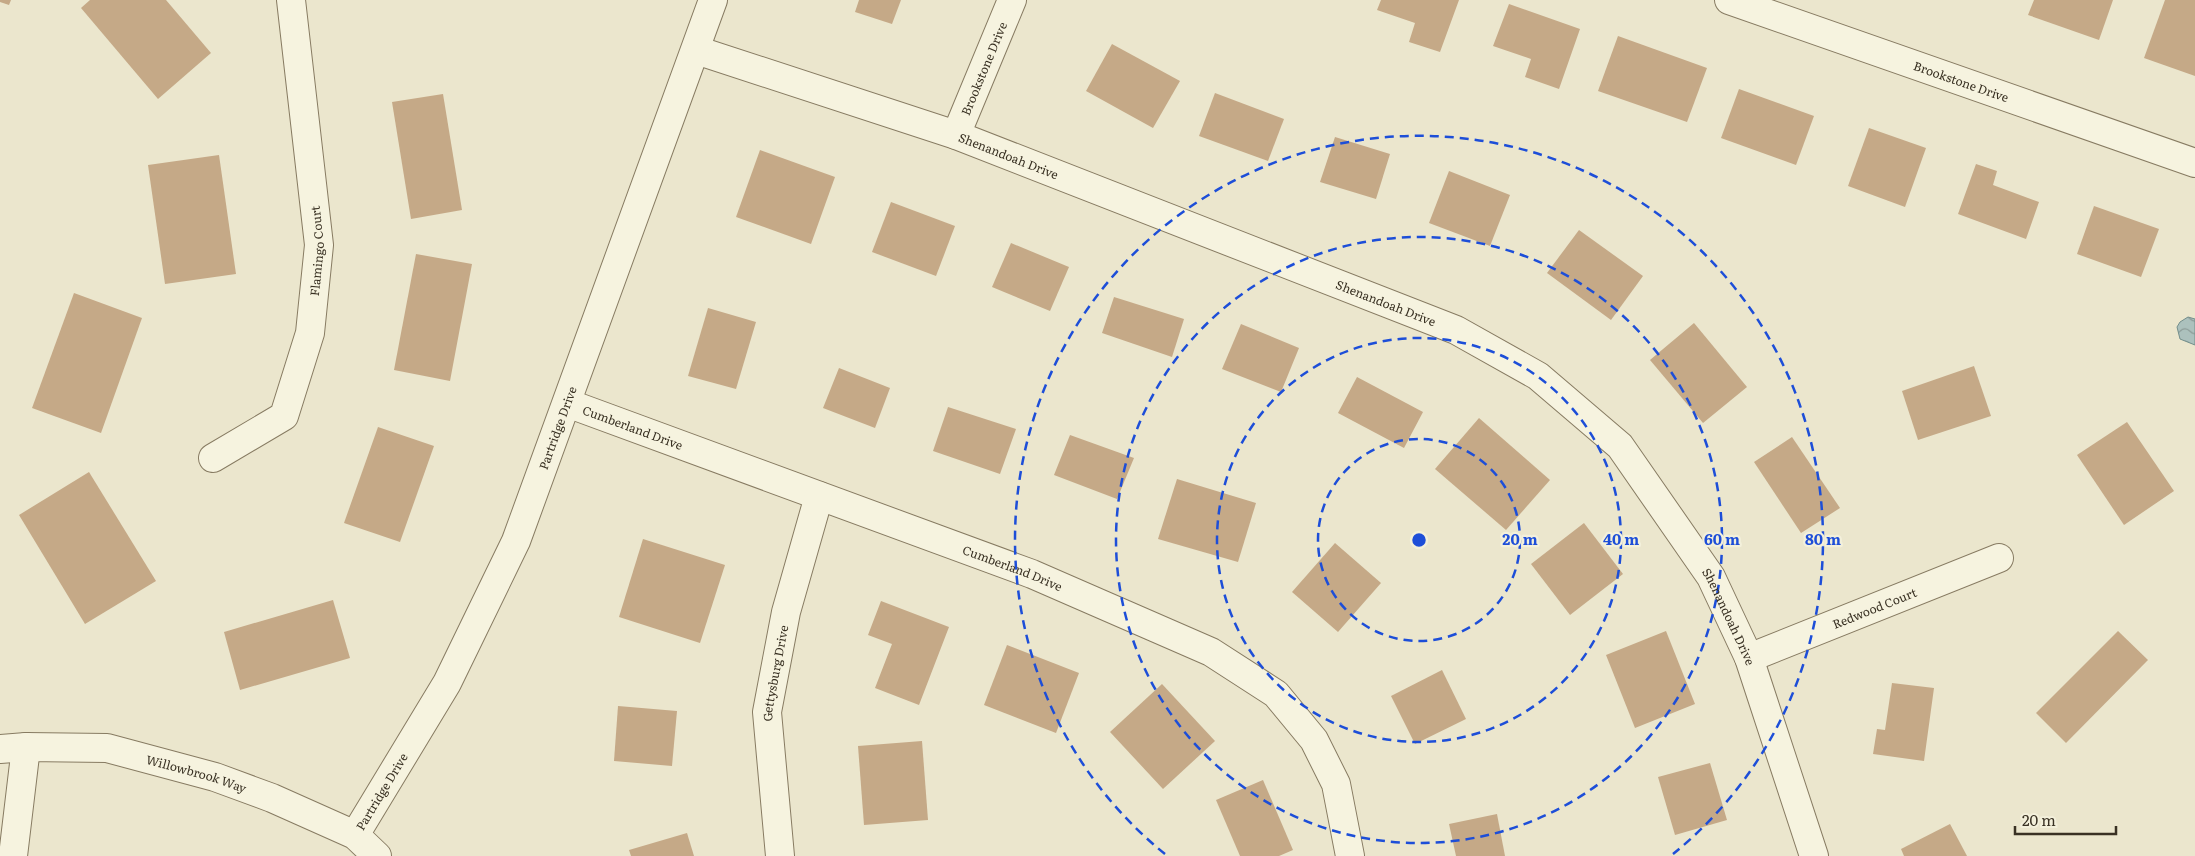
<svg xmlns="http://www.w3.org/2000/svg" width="2195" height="856" viewBox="0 0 2195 856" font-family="Literata,serif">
<defs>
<pattern id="water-waves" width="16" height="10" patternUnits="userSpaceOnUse" patternTransform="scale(1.25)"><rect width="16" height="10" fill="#acc1bd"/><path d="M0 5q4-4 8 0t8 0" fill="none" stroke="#8d9d99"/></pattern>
</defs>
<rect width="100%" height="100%" fill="#ebe6cd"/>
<polygon fill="url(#water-waves)" stroke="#738e8b" points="2188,317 2195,319 2195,345 2180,339 2177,327 2180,322"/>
<g fill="#c5a987">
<polygon points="0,0 11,0 9,5 0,2"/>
<polygon points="90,0 166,0 211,53 158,99 81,8"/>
<polygon points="859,0 901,0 892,24 855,12"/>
<polygon points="1381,0 1459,0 1440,52 1409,42 1415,23 1377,10"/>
<polygon points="2034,0 2113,0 2099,40 2028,15"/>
<polygon points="2165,0 2195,0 2195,76 2144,58"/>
<polygon points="1509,4 1580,29 1559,89 1525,77 1531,59 1493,46"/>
<polygon points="1618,36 1707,68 1687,122 1598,91"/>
<polygon points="1112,44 1180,81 1153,128 1086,91"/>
<polygon points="1739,89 1814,116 1796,165 1721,138"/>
<polygon points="1215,93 1284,119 1268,161 1199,136"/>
<polygon points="443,94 462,210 411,219 392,102"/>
<polygon points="1869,128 1926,148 1905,207 1848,186"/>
<polygon points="1335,137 1390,154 1376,199 1320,182"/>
<polygon points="760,150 835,177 811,244 736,217"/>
<polygon points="219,155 236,274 165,284 148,165"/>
<polygon points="1976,164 1997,171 1993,185 2039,202 2026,239 1958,214"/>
<polygon points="1449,171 1510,195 1490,246 1429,223"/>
<polygon points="891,202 955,226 936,276 872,252"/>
<polygon points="2094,206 2159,229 2141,277 2077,254"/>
<polygon points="1579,230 1643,276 1611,320 1547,273"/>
<polygon points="1011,243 1069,267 1050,311 992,287"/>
<polygon points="416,254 472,264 450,381 394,370"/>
<polygon points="74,293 142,318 101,433 32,408"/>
<polygon points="1114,297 1184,319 1172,357 1102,333"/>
<polygon points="708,308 756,322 736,389 688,376"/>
<polygon points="1694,323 1747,387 1703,423 1650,360"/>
<polygon points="1241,324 1299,348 1281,392 1222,369"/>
<polygon points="1974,366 1991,416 1918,440 1902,391"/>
<polygon points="839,368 890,388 875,428 823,408"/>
<polygon points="1357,377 1423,412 1404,448 1338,413"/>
<polygon points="948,407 1016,429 1000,474 933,451"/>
<polygon points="1479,418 1550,480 1506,530 1435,469"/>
<polygon points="2127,422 2174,491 2124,525 2077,455"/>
<polygon points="378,427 434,446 400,542 344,523"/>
<polygon points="1070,435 1134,458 1117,499 1054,475"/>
<polygon points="1792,437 1840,508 1801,533 1754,462"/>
<polygon points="89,472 156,581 85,624 19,515"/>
<polygon points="1177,479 1256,503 1238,562 1158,539"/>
<polygon points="1584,523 1623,574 1570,615 1531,564"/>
<polygon points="643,539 725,565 700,643 619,617"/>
<polygon points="1335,543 1381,583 1338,632 1292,592"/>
<polygon points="333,600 350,658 240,690 224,632"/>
<polygon points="881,601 949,627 919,705 875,688 892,644 868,635"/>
<polygon points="1666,631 1695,704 1635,728 1606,655"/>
<polygon points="2118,631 2148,660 2066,743 2036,713"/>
<polygon points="1007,645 1079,673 1056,733 984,705"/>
<polygon points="1442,670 1466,719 1415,744 1391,696"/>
<polygon points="1892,683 1934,688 1924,761 1873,754 1877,729 1885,730"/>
<polygon points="1162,684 1215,741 1163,789 1110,732"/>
<polygon points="618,706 677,711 672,766 614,761"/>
<polygon points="922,741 928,820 864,825 858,746"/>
<polygon points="1710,763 1727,820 1675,835 1658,777"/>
<polygon points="1263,780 1293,850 1279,856 1240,856 1216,800"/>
<polygon points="1497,814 1505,856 1456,856 1449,824"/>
<polygon points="1950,824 1967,856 1904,856 1901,849"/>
<polygon points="687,833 694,856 631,856 629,850"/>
</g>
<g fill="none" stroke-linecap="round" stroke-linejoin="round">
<g stroke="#877b62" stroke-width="30">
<g id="street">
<path id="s1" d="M 1729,0 L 2195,163"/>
<path id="s2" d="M 696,50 L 956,135 L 1456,330 L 1538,376 L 1620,446 L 1711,577 L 1749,658 L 1814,856"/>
<path id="s3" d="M 956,135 L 1012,0"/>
<path id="s4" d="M 567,403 L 1032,574 L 1211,652 L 1276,694 L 1314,740 L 1336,784 L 1350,856"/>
<path id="s5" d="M 213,458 L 284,416 L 310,333 L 319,245 L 291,0"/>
<path id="s6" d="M 1749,658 L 1999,558"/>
<path id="s7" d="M 0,749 L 26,747 L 107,748 L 215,777 L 272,798 L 355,835 L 377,856"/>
<path id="s8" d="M 355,835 L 447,683 L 516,541 L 713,0"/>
<polyline points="13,856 26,747"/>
<path id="s9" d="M 780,856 L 767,712 L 786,612 L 819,496"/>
</g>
</g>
<use href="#street" stroke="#f6f3df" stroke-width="28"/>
</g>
<g fill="none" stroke="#1d4ed8" stroke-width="2.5" stroke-dasharray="9 6">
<circle cx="1419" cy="540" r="101"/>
<circle cx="1419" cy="540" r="202"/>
<circle cx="1419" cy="540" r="303"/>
<path d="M1165 854A404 404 0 1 1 1673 854"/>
</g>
<g text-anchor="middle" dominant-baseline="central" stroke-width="4.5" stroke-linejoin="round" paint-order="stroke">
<g font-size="12" fill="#393123" stroke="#f3f0db">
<text stroke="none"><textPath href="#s3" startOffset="72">Brookstone Drive</textPath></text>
<text stroke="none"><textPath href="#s1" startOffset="246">Brookstone Drive</textPath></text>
<text stroke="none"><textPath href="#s2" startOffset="330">Shenandoah Drive</textPath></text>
<text stroke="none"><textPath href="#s5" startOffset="252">Flamingo Court</textPath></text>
<text stroke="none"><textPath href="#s2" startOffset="735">Shenandoah Drive</textPath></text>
<text stroke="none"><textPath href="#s4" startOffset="70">Cumberland Drive</textPath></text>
<text stroke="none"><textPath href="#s8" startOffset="456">Partridge Drive</textPath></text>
<text stroke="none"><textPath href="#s4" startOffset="475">Cumberland Drive</textPath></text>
<text stroke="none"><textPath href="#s6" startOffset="135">Redwood Court</textPath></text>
<text stroke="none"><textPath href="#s2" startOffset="1215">Shenandoah Drive</textPath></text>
<text stroke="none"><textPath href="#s9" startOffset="184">Gettysburg Drive</textPath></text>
<text stroke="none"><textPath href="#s7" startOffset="200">Willowbrook Way</textPath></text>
<text stroke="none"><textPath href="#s8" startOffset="51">Partridge Drive</textPath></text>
</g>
</g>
<circle cx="1419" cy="540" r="8" fill="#1d4ed8" stroke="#f3f0db" stroke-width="2.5"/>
<g font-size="15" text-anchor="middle" font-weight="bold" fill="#1d4ed8" stroke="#f3f0db" stroke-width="4.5" stroke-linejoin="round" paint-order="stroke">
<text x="1520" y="545">20 m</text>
<text x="1621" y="545">40 m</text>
<text x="1722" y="545">60 m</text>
<text x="1823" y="545">80 m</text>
</g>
<path d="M2015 826v8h101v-8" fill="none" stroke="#393123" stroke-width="2.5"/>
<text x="2022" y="826" font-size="15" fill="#393123" stroke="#f3f0db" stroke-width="4" paint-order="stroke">20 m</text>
</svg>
